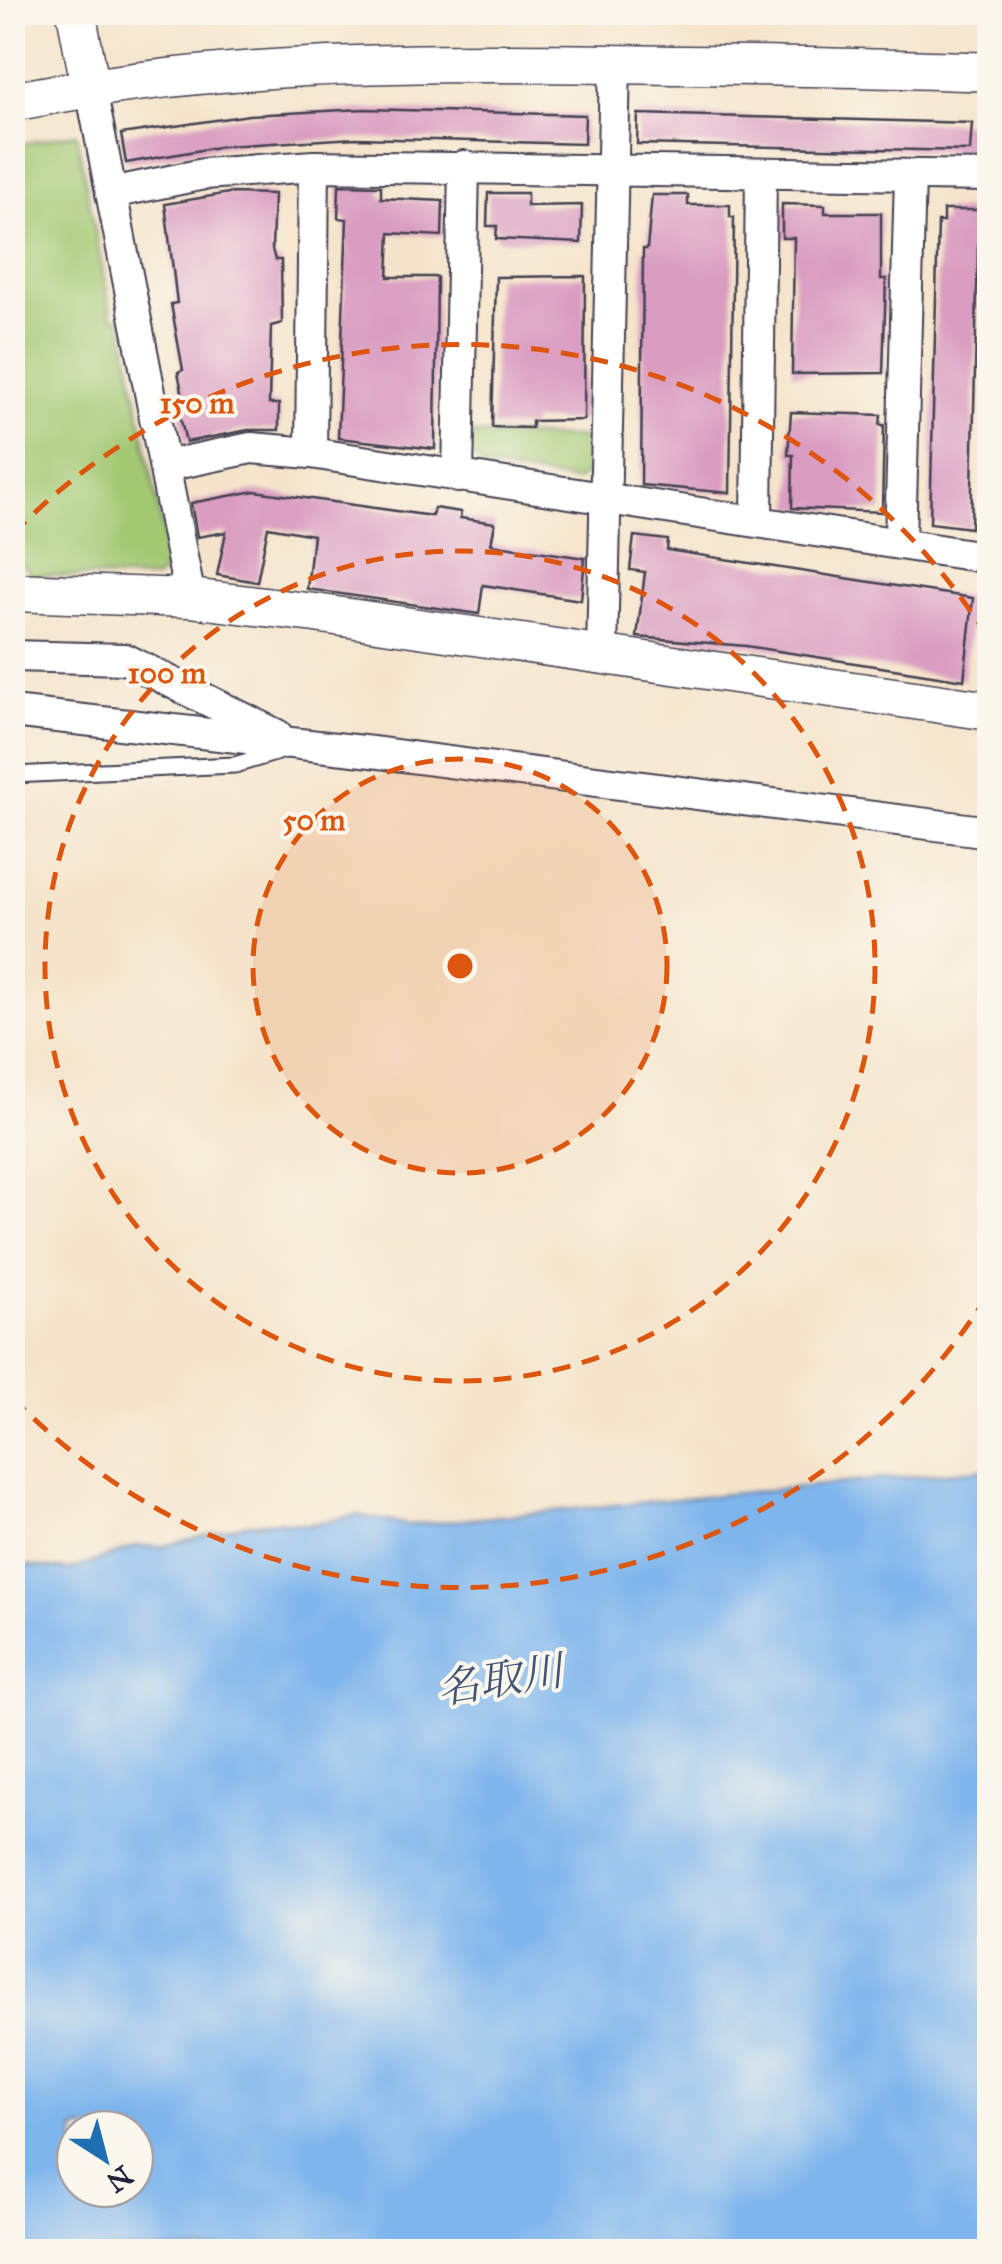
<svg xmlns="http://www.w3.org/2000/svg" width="1002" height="2264" viewBox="0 0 1002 2264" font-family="'IM FELL Great Primer','Noto Serif JP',serif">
<rect width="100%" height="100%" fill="#fbf7ec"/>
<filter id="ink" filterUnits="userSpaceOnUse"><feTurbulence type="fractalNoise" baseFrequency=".01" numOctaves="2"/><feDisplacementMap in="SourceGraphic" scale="20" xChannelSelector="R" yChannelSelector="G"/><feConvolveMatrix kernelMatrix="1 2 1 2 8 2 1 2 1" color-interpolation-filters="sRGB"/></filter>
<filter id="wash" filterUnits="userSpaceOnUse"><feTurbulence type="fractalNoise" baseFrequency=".0048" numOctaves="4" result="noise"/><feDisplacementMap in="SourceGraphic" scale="40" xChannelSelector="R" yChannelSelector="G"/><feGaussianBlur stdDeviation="2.25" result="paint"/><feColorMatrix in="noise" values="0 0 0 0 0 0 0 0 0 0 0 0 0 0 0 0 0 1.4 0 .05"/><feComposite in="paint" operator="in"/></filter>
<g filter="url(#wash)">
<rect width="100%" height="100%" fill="#f5e4cb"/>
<g fill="#a2c872" stroke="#627556" stroke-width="2.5">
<polygon points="76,133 112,318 121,317 169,563 156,579 33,575 17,561 12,541 12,146"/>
<polygon points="470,434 594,438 592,470 576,481 483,467 470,451"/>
</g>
<path fill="#7eb5ed" stroke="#506c94" stroke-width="2.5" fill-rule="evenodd" d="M 989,1469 L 989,2251 L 13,2251 L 13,1564 L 71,1570 L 137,1546 L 161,1547 L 245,1524 L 278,1521 L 308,1525 L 357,1515 L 409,1525 ZM 75,2129 L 135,2129 L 135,2189 L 75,2189 Z"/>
<g id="blocks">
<g fill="#da9dc1">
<polygon points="364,109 585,115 584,144 356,138 224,146 126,163 121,134 249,115"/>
<polygon points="638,114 972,123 970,151 637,144"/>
<polygon points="339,185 381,186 381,198 443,201 442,236 390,233 388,277 437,277 435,449 338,438 347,219 338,218"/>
<polygon points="229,193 274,194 272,249 275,260 281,260 282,323 271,326 269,404 279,404 279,430 248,430 186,442 178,408 185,406 178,372 183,370 171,304 177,303 165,204"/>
<polygon points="488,193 527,193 527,206 582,205 581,243 496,239 497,226 487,226"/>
<polygon points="652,195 688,195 688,205 730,205 730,217 734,217 730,493 641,485 643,249 647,249"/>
<polygon points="782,204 825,205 825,213 881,213 881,279 886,279 883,373 792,374 794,238 782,238"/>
<polygon points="943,210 979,210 971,528 930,523 938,222 943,222"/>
<polygon points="585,276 584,420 532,421 532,428 492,427 496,277"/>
<polygon points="791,412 881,415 880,425 884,425 882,512 792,508 793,455 788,455"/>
<polygon points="255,491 432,516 434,508 461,512 460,518 495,523 491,544 585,558 581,600 483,585 479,614 307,589 313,535 268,527 257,582 217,575 226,532 197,537 191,503"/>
<polygon points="634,536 668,540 667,550 973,598 964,680 746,646 637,637 645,572 630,570"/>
</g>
</g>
</g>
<g filter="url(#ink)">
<use href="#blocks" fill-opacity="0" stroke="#423f51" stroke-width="2.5"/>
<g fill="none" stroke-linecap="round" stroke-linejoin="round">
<g stroke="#423f51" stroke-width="19">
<polyline id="service" points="12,775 235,765 285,750"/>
</g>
<g stroke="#423f51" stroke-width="34">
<g id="minor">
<polyline points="91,89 190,598"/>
<polyline points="111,193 204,174 314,166 990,176"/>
<polyline points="311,453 314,166"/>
<polyline points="165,466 251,448 311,453 990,558"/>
<polyline points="458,477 464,166"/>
<polyline points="757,520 761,173"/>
<polyline points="900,542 910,175"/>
<polyline points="602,654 615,64"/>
<polyline points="12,656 125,659 277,735"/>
<polyline points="12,712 372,752 990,832"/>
</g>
</g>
<g stroke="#423f51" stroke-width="41">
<g id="tertiary">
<polyline points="76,12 91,89"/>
<path d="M 12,102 C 211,62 408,61 610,64 C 737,66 863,67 990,72"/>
<polyline points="12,592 190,598 315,613 990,711"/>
</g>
</g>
<use href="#service" stroke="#fff" stroke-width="15"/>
<use href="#minor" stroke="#fff" stroke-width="30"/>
<use href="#tertiary" stroke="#fff" stroke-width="38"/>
</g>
</g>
<circle cx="460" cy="966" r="207" fill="#de560e" fill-opacity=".12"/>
<g fill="none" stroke="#de560e" stroke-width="5" stroke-dasharray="18 12">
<circle cx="460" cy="966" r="207"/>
<circle cx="460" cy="966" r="415"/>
<path d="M987 1296A622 622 0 0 1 13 1398M13 534A622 622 0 0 1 987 636"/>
</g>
<g text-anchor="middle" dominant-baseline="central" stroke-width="8" stroke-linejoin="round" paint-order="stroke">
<g font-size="42" font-style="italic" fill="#425579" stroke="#fbf7ec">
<text transform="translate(500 1680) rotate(-9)">名取川</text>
</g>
</g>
<circle cx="460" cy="966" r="15" fill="#de560e" stroke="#fbf7ec" stroke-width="5"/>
<g font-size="30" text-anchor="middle" font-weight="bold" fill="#de560e" stroke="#fbf7ec" stroke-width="8" stroke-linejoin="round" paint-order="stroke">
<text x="197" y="413">150 m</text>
<text x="167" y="683">100 m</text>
<text x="314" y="830">50 m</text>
</g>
<rect width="1002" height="2264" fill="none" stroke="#fbf7ec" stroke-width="50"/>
<g transform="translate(105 2159) rotate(144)"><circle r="48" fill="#fbf7ec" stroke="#a4a2a5" stroke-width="2.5"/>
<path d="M0-8L18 38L0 25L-18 38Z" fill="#1f6fb2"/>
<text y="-15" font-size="28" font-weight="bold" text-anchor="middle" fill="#22223b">N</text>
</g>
</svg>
